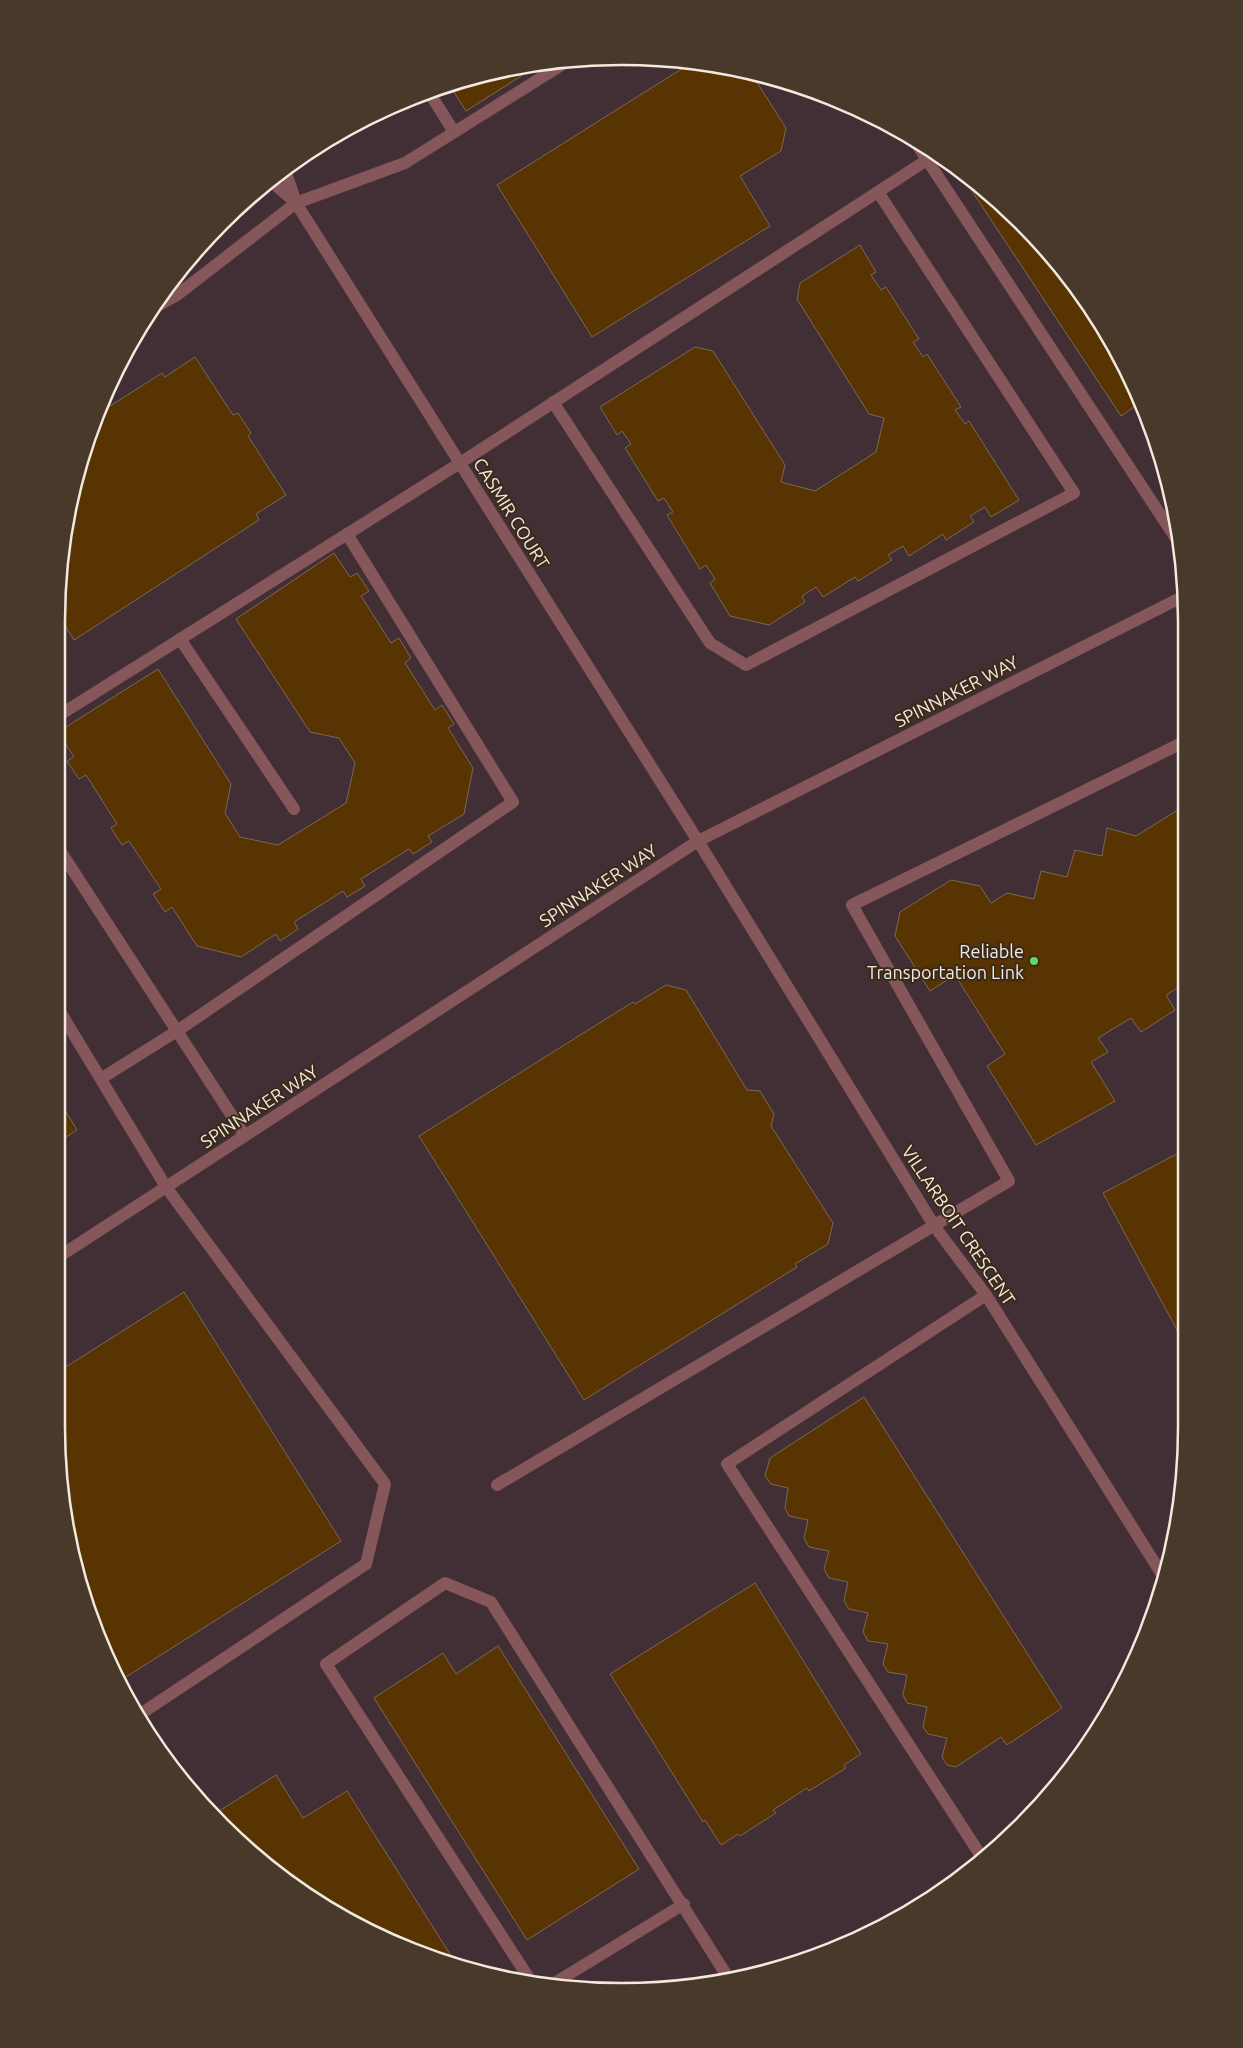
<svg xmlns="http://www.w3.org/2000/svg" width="1243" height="2048" viewBox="0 0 1243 2048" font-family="Ubuntu,sans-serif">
<rect width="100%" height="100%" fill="#3a2a1a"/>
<polygon fill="#422f36" points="622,56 732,67 838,99 936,152 1046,249 1111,339 1157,440 1186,584 1186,1464 1157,1608 1091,1741 1021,1826 965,1875 872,1933 803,1962 696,1987 621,1992 547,1987 440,1962 371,1933 278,1875 173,1770 115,1677 86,1608 61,1501 57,584 86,440 152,307 222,222 308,151 405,99 512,67"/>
<g fill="#583403" stroke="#7a6855">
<polygon points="691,63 732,67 751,73 786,128 781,151 740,176 770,226 592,337 497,185"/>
<polygon points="540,64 466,111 450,86 512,67"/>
<polygon points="960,173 1046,249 1111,339 1140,403 1121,416"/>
<polygon points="860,245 876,272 871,275 881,290 886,287 919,339 913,342 923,357 927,354 961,407 955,410 965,424 969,421 1019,500 991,517 985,507 970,516 974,522 946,540 943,534 909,556 903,546 888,555 892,560 858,581 855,577 823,597 816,587 802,596 805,602 769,625 730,616 710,583 715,579 706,565 700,569 667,515 673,512 664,498 658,501 625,448 631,444 622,431 617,435 600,407 695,347 713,351 785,465 781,482 815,491 876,452 884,418 869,414 797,299 800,283"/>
<polygon points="195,357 233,415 238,413 251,433 248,436 286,495 256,514 259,520 74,640 58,614 57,584 86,440 99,413 162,373 165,377"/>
<polygon points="334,553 350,577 357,573 369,591 361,596 391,643 399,638 411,658 405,663 435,710 442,705 454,724 448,728 473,768 464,814 428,836 432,842 413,854 409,849 361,879 365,886 347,897 343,891 294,922 298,929 280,941 276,934 241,957 197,946 172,907 165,912 153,894 161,889 129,841 122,845 111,828 117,824 86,775 79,779 67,761 74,757 58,732 158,669 231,784 225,813 240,837 278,845 346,803 355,763 339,738 310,732 236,619"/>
<polygon points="1186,805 1186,983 1166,995 1175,1010 1141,1032 1131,1018 1098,1038 1108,1052 1091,1062 1115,1101 1036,1145 987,1066 1005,1054 955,975 930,991 895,936 900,912 951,880 980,886 991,903 1007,893 1034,899 1041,871 1067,877 1075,850 1102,856 1107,828 1136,836"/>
<polygon points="666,985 686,990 747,1090 760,1091 774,1114 771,1126 833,1223 828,1244 795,1264 797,1267 584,1400 419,1136 633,1002 635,1004"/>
<polygon points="60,1102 77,1130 60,1141"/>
<polygon points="1186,1149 1186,1340 1183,1341 1103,1193"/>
<polygon points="184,1292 341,1541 118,1682 86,1608 61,1501 61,1370"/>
<polygon points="864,1397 1062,1708 1007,1745 1001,1737 956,1767 947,1765 942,1757 947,1738 928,1734 923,1727 927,1707 907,1703 903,1695 907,1675 888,1672 883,1664 888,1644 868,1641 863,1632 868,1613 849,1609 844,1601 848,1582 829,1578 824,1569 829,1551 809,1547 804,1538 808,1520 789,1516 785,1508 788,1488 771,1484 765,1476 770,1458"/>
<polygon points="755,1583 861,1754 844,1765 846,1768 809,1791 807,1788 773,1810 776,1813 740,1836 738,1834 721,1845 705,1820 703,1822 610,1674"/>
<polygon points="498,1646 639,1869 527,1940 374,1698 443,1653 456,1674"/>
<polygon points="276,1775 303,1818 347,1791 455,1962 451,1964 440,1962 371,1933 278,1875 216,1813"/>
</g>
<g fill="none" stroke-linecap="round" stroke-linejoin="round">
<g stroke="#85575b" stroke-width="12">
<polyline points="429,92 454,132"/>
<polyline points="914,140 1177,540"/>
<polyline points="285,170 296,203"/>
<polyline points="271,181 296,203"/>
<polyline points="150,310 177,295 296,203 405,163 568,61"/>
<polyline points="553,402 710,643 746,665 1074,493 878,192"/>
<polyline points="180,639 294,809"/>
<polyline points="58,716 460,463 927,160"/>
<polyline points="59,849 245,1136"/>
<polyline points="59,1010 166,1187 385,1484 366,1564 139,1715"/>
<polyline points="102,1078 177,1031 513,802 347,534"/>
<polyline points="497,1485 1009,1181 852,905 1186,741"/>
<polyline points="983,1859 727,1464 986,1295"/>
<polyline points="532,1983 326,1664 445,1583 491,1602 729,1979"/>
<polyline points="548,1987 684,1904"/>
</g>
<g stroke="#85575b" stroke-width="12">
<polyline points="296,203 698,841 935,1227 986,1295 1163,1576"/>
<polyline points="60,1256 698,841 1186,595"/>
</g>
</g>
<circle fill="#68d465" stroke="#3a2a1a" stroke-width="2" cx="1034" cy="961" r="5"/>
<g text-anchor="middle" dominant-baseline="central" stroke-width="4" stroke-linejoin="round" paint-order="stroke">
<g font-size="18" fill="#f3e9df" stroke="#3a2a1a">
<text transform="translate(512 513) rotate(58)">CASMIR COURT</text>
<text transform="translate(956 691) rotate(-27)">SPINNAKER WAY</text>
<text transform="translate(598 885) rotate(-33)">SPINNAKER WAY</text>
<text transform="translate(259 1106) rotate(-33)">SPINNAKER WAY</text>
<text transform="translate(959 1225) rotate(56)">VILLARBOIT CRESCENT</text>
</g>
<g font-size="18" fill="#f3e9df" stroke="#3a2a1a" text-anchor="end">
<text x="1024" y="951">Reliable<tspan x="1024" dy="21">Transportation Link</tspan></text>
</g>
</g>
<path d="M0 0H1243V2048H0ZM621 65H622A556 556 0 0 1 1178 621V1427A556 556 0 0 1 622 1983H621A556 556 0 0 1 65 1427V621A556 556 0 0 1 621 65Z" fill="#49392a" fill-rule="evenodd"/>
<path fill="none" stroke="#f3e9df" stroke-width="2.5" d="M621 65H622A556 556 0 0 1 1178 621V1427A556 556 0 0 1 622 1983H621A556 556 0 0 1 65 1427V621A556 556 0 0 1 621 65Z"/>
</svg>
